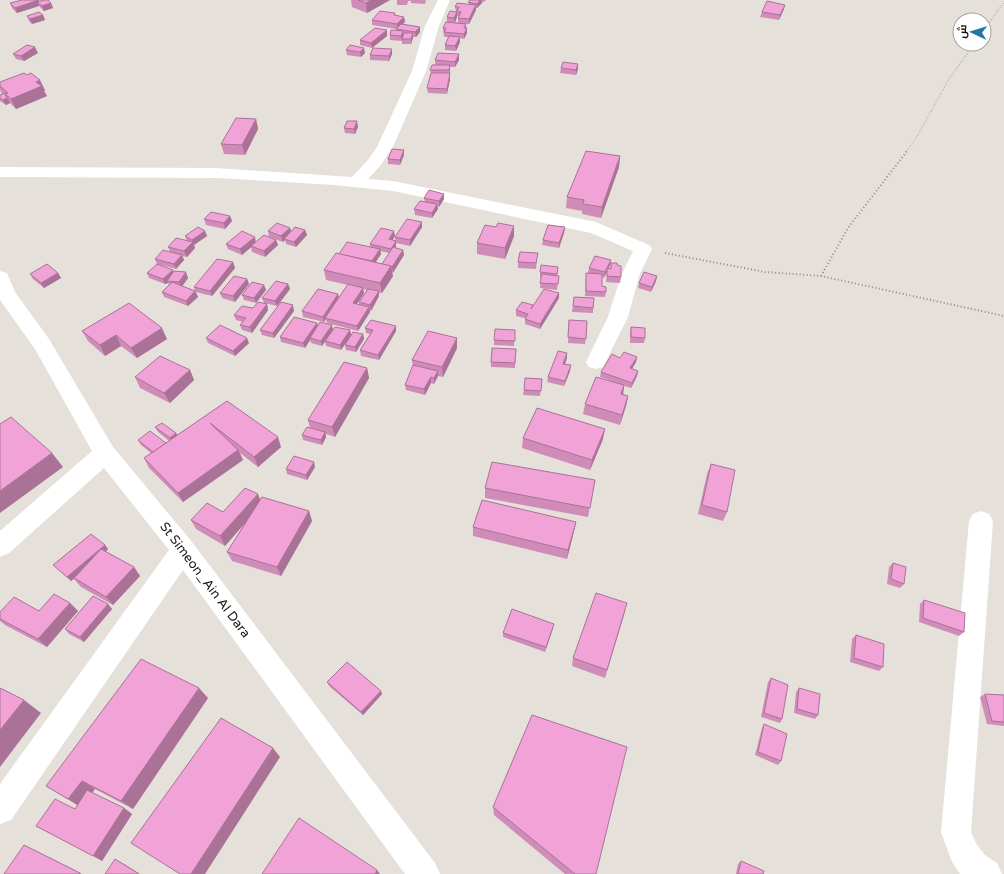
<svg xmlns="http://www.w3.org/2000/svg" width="1004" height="874" viewBox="0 0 1004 874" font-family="'Varela Round',Cairo,sans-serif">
<rect width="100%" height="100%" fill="#e5e1da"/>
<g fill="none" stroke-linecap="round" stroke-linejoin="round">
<g stroke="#8e8b86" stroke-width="1.5" stroke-dasharray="0.5 2" stroke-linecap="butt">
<polyline points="984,30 1004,2"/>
<polyline points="906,152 915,140 949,79 974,44"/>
</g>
<g stroke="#8e8b86" stroke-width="2" stroke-dasharray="1 2.5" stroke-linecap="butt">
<polyline points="665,253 765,272 821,276 1004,316"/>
<polyline points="821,276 848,228 907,151"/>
</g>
<g fill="#fff" fill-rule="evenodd">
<polygon points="438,0 450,0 439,26 426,71 393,147 380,166 368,179 393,181 596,222 649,245 652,249 639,276 628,317 603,367 596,369 589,367 586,362 608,317 621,276 633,251 591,233 393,191 334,185 216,178 0,177 0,167 216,168 352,177 368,160 377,147 412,71 425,26"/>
<polygon points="0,271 7,273 15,292 49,339 113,447 192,542 435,863 440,874 405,874 183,570 11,820 0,824 0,784 169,550 104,468 9,553 0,557 0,531 92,451 35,349 0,300"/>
<polygon points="981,511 989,514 993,521 971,832 977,845 985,855 997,863 1002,874 960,874 952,862 941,832 969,521 973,514"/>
</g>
</g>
<g fill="#cf8cb9" fill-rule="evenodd">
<polygon points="351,0 390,0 367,13 352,7"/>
<polygon points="397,0 426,0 425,4 411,3 411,1 408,1 407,5 397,5"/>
<path d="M 470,0 L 486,0 L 484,2 L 482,2 L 482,3 L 477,8 L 476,8 L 476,10 L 469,24 L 466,24 L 467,33 L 464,39 L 460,38 L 460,42 L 456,51 L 445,50 L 445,45 L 448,37 L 444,37 L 443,28 L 447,22 L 447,17 L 456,12 L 455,7 L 469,4 L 468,2 ZM 457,16 L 459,16 L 458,18 L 458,23 L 455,22 Z"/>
<polygon points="40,1 51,3 53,8 44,11 39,6 17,13 12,8 10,3"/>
<polygon points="785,5 784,9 779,20 760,17 762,12"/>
<polygon points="395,13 395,15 404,17 405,22 402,24 420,27 420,32 416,37 413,37 411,44 402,44 402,39 402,41 390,40 390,35 396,31 396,29 372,25 372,20"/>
<polygon points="43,15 45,20 32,24 29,21 27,16"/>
<polygon points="387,36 372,48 360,45 360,40"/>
<polygon points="346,50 365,53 361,57 347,55"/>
<polygon points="38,53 24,61 16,59 13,54"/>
<polygon points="392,54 389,61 370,60 370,55"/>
<polygon points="459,54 459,60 455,67 450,67 449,73 450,79 447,94 428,93 427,88 431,73 430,70 435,65 435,60"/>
<polygon points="578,64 578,69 576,75 560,73 561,68"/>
<polygon points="0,82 45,90 44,91 47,96 16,109 10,103 6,105 0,101 0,95 2,94 0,90"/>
<polygon points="256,119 258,129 245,155 224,154 221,144"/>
<polygon points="358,127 355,134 345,133 344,128"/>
<polygon points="404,150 404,155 400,165 388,164 388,159"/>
<polygon points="620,156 619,167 601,218 582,214 582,211 566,208 567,197"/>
<polygon points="424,198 444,199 439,207 437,206 438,209 432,218 415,215 414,209 425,202"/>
<polygon points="230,216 232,221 225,229 206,225 204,219"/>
<path d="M 422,222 L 422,227 L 410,246 L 396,243 L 396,246 L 395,248 L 403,250 L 404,255 L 392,273 L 393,276 L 382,293 L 379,293 L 379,296 L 371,311 L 370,310 L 370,312 L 358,331 L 327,323 L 326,319 L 324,322 L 303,317 L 302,311 L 338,294 L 339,298 L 348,285 L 326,280 L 324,270 L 339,254 L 370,247 L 370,244 L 395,236 L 392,240 L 395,241 L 395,237 ZM 380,251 L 389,253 L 382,264 L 376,262 L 381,254 ZM 363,289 L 367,290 L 359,302 L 359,305 L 357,304 L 364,293 Z"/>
<polygon points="514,226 514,236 505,259 477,254 477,243"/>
<polygon points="565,227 564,233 559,248 542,245 543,240"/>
<polygon points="290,228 291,231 305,230 307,235 296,247 286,244 285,240 283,242 269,237 268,231"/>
<polygon points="205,231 207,236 194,245 195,248 187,257 182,256 184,260 176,269 157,264 155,259 170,252 168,247 187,241 185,236"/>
<polygon points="276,240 278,245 265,257 252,252 251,247 242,255 228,249 226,244"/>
<polygon points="537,259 536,269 518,268 518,262"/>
<polygon points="611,260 610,265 608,268 610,269 611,263 617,265 621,277 620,283 606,282 607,271 604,278 602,277 602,286 606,292 605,297 585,296 586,273 588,273 589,268"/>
<polygon points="233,262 235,268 212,296 196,292 198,297 188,306 164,297 162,292 169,285 168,283 165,284 149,278 147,273 173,271 188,278 182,286 195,291 194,287"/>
<polygon points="558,267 557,276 558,281 557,290 540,288 541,278 540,278 540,272"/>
<polygon points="58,273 61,278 44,288 33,279 30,274"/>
<polygon points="657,276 656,281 651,292 638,288 639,283"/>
<polygon points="247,279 249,284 235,302 222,298 220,293"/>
<polygon points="288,284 290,289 277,306 264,303 262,298"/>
<polygon points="264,285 266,290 256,303 244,300 242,295"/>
<polygon points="559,293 559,298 540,329 525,324 525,318 516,316 516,310 533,307"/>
<polygon points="574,297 594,298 593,313 572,312"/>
<polygon points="267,304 268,310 252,333 242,330 240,325 243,322 236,320 234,315"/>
<polygon points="294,311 274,338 262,335 260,330"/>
<polygon points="569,320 587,321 585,344 568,343"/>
<polygon points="317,323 318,326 333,330 350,330 351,335 341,350 326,346 325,341 322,346 311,343 310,340 305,348 281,342 280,337"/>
<polygon points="396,326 396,331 379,360 361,356 360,350 370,334 366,333 365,328"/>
<polygon points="631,327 645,338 644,343 630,343 630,333"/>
<polygon points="515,330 514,346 494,345 494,340"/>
<polygon points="82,331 167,339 137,358 121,346 105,356 88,341"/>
<polygon points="363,334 364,339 356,352 346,350 345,345"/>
<polygon points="206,338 249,343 235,356 208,343"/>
<polygon points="457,338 457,348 443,377 438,376 434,384 431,383 425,395 406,390 405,385 413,367 412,360"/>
<polygon points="516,349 515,368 491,367 491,362"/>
<polygon points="637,357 636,362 632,369 638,371 637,376 631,388 624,386 623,395 628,396 626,406 620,425 583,414 585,404 612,381 600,377 601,372 620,358"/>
<polygon points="567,358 565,364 570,371 564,386 547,382 548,377"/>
<polygon points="367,368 369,378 335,437 326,434 326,437 322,445 303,440 302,435 310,428 308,420"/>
<polygon points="190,370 194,380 170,403 140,388 135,377"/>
<polygon points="542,379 540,396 523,395 524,390"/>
<polygon points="227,401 281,447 258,467 240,453 243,460 183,502 149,468 144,458 151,453 141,445 138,440 166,443 169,441 158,432 155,427 176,433 177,435"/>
<polygon points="523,438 603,439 590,470 522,448"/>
<polygon points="711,464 727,512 723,521 698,514 707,474"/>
<polygon points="315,467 307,480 287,474 286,469"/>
<polygon points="595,480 588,517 485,498 485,488"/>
<polygon points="260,499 309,511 312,521 281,576 232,561 227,552 246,521 225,546 196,529 191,520 223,512"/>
<polygon points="576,522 574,531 567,559 473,536 473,527"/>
<polygon points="105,545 108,549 106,552 134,567 140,576 113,605 81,587 74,579 71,581 58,569 53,565"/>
<polygon points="893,563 904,584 900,588 887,584 889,567"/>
<polygon points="924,600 964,632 959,636 919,622 920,604"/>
<polygon points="70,603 78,611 47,647 5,625 0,621 0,612 39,611"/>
<polygon points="108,604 112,609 84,642 69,634 65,629"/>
<polygon points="625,612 605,678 572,666 573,658"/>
<polygon points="553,628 545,652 503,637 503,633"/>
<polygon points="856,635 883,667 879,671 850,662 852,639"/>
<polygon points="771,678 782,719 780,723 761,717 768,682"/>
<polygon points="327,682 382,694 363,715 329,686"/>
<polygon points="799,688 818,715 815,719 794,713 796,692"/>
<polygon points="985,694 1004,695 1004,726 987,724 980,697"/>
<polygon points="208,698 133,809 95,789 92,793 124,808 132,814 102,861 77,805 46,786"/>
<polygon points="764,724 781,761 778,765 755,755 762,728"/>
<polygon points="493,807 596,874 565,874 494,815"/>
<polygon points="741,861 763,874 736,874 738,864"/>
</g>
<g fill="#a97296">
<polygon points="39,0 41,5 37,2 39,6 17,13 15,8"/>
<polygon points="371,0 390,0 367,13 366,3"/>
<polygon points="480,0 482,0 482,3 477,8 477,4"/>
<polygon points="51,3 53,8 44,11 42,6"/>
<polygon points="476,5 476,10 469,24 469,19"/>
<polygon points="785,5 784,9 779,20 780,15"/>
<polygon points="457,12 457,17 455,23 454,18"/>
<polygon points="43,15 45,20 32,24 30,19"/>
<polygon points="404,17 405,22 398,29 397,24"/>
<polygon points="420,27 420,32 416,37 415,32"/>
<polygon points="467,28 467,33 464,39 464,34"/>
<polygon points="387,30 387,36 372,48 371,43"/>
<polygon points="403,31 403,36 402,41 401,36"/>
<polygon points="413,33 413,38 411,44 411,39"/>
<polygon points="460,37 460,42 456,51 455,46"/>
<polygon points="35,47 38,53 24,61 21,56"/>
<polygon points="364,48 365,53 361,57 360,52"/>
<polygon points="392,49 392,54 389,61 389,56"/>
<polygon points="459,54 459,60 455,67 455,62"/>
<polygon points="578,64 578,69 576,75 576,70"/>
<polygon points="450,65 450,70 449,76 449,70"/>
<polygon points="450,73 450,79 447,94 447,89"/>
<polygon points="40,80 45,90 44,91 47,96 16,109 11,99 36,82"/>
<polygon points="7,98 10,103 6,105 3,100"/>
<polygon points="256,119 258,129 245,155 242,145"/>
<polygon points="357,121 358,127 355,134 354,129"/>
<polygon points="404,150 404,155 400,165 400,160"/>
<polygon points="620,156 619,167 601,218 602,207"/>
<polygon points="444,194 444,199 439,207 439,201"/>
<polygon points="437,204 438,209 432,218 432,213"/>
<polygon points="230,216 232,221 225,229 224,223"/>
<polygon points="422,222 422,227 410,246 410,240"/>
<polygon points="514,226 514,236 505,259 505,248"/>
<polygon points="565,227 564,233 559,248 559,243"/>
<polygon points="290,228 292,233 284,239 285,240 283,242 281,236"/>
<polygon points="305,230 307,235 296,247 294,242"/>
<polygon points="205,231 207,236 194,245 192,240"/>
<polygon points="394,231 395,236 390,245 389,239"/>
<polygon points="255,237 256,243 242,255 240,249"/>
<polygon points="276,240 278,245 265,257 264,251"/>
<polygon points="396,241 396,246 392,254 391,249"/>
<polygon points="193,242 195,248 187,257 184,251"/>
<polygon points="380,249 381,254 371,269 370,263"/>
<polygon points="403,250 404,255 393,273 392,267"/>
<polygon points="182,255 184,260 176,269 174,264"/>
<polygon points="611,260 610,265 604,278 605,272"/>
<polygon points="233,262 235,268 212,296 210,291"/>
<polygon points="391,266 393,276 382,293 380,283"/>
<polygon points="173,270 175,276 167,281 168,283 165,284 163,279"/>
<polygon points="186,272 188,278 181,288 179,282"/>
<polygon points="58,273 61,278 44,288 41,283"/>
<polygon points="657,276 656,281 651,292 652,287"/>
<polygon points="247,279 249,284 235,302 233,296"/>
<polygon points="288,284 290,289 277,306 275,301"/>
<polygon points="264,285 266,290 256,303 254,298"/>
<polygon points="363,288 364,293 354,308 353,303"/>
<polygon points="195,291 198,297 188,306 186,301"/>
<polygon points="379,291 379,296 371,311 370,305"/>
<polygon points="559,293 559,298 540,329 540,324"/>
<polygon points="338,294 339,299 325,318 326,319 324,322 323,317"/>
<polygon points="267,304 268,310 252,333 250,327"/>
<polygon points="293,305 294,311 274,338 273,333"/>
<polygon points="369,307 370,312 358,331 357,326"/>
<polygon points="317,323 318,328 310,338 310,340 305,348 303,343"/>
<polygon points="332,325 333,330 322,346 321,341"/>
<polygon points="396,326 396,331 379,360 378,355"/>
<polygon points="162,328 167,339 137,358 131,348"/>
<polygon points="350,330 351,335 341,350 340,345"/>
<polygon points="363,334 364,339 356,352 355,347"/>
<polygon points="116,335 121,346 105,356 100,345"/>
<polygon points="247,338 249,343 235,356 233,351"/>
<polygon points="457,338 457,348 443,377 442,367"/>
<polygon points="567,353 567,358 563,369 563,364"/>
<polygon points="637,357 636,362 629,374 630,368"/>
<polygon points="571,365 570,371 564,386 565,381"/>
<polygon points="367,368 369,378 335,437 332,427"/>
<polygon points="190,370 194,380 170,403 164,393"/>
<polygon points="438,371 438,376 434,384 434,378"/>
<polygon points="638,371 637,376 631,388 632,383"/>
<polygon points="431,377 431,383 425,395 424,389"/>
<polygon points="624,385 623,395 621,394"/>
<polygon points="628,396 626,406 620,425 622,415"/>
<polygon points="605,429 603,439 590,470 592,460"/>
<polygon points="325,432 326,437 322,445 321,440"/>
<polygon points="176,433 179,438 172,443 170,438"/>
<polygon points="278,437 281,447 258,467 254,457"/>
<polygon points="238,450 243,460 183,502 178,493"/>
<polygon points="52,453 63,467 0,513 0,491"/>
<polygon points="314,462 315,467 307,480 306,475"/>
<polygon points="258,494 262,504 225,546 220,536"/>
<polygon points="309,511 312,521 281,576 277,567"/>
<polygon points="576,522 574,531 567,559 568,550"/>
<polygon points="105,545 108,549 71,581 67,577"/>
<polygon points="134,567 140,576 113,605 106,597"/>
<polygon points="70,603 78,611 47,647 38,639"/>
<polygon points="108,604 112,609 84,642 80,637"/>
<polygon points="554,624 553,628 545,652 546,647"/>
<polygon points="199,688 208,698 133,809 121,801"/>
<polygon points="381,691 382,694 363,715 361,712"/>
<polygon points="24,700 41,713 0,767 0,730"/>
<polygon points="273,748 280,757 205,874 191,874"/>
<polygon points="82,781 95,789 82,808 68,799"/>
<polygon points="124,808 132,814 102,861 93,856"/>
<polygon points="24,845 82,874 79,874"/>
<polygon points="115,859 124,864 140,874 139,874"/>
<polygon points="377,870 380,874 375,874"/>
</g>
<g fill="#f1a3d7" stroke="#a97296">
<polygon points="22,0 39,0 15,8 10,3"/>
<polygon points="44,0 48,0 51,3 42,6 37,2"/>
<polygon points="358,0 371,0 366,3"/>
<polygon points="470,0 480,0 477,4 468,2"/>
<polygon points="767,1 785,5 780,15 762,12"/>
<polygon points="457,3 476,5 469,19 458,18 461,12 457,11 459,7 455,7"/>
<polygon points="380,11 395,13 394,15 404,17 397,24 372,20"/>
<polygon points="450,11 457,12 454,18 447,17"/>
<polygon points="39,12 43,15 30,19 27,16"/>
<polygon points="446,22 466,24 464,28 467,28 464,34 444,32 446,28 443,28"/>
<polygon points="401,24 420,27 415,32 396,29"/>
<polygon points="375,28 387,30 371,43 360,40"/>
<polygon points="391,30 403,31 401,36 390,35"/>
<polygon points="404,33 413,33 411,39 402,39"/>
<polygon points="449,36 460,37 455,46 445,45"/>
<polygon points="27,45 35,47 21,56 13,54"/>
<polygon points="350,45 364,48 360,52 346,50"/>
<polygon points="373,48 392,49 389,56 370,55"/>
<polygon points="438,53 459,54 455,62 435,60"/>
<polygon points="563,62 578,64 576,70 561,68"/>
<polygon points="432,65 450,65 449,70 430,70"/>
<polygon points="24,73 27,75 31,73 40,80 36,82 42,86 11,99 5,94 8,93 0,86 0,82"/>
<polygon points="431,73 450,73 447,89 427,88"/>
<polygon points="5,93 6,94 5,94 7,98 3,100 0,98 0,95"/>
<polygon points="236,118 256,119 242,145 221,144"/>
<polygon points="347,121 357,121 354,129 344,128"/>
<polygon points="392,149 404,150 400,160 388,159"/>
<polygon points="586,151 620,156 602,207 583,204 584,200 567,197"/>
<polygon points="429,190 444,194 439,201 424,198"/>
<polygon points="420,201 437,204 432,213 414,209"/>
<polygon points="211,212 230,216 224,223 204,219"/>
<polygon points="407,219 422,222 410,240 395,237"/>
<polygon points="277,223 290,228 281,236 268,231"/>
<polygon points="498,223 514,226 505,248 477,243 485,225 496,227"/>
<polygon points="548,225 565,227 559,243 543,240"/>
<polygon points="198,227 205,231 192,240 185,236"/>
<polygon points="295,227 305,230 294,242 284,239"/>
<polygon points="381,228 394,231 389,239 396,241 391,249 370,244"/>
<polygon points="242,231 255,237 240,249 226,244"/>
<polygon points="264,235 276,240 264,251 251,246"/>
<polygon points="176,238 193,242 184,251 168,247"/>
<polygon points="347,242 380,249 372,261 339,254"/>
<polygon points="393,247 403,250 392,267 391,266 382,264"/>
<polygon points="163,250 182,255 174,264 155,259"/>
<polygon points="520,252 538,253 536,263 518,262"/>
<polygon points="336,253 391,266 380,283 324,270"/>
<polygon points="595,256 611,260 605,272 589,268"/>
<polygon points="217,259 233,262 210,291 194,287"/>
<polygon points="611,263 617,263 617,265 621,266 621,277 607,276 607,268 611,269"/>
<polygon points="47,264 58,273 41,283 30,274"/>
<polygon points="157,264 173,270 163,279 147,273"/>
<polygon points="541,265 558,267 557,274 540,272"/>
<polygon points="174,271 186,272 179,282 167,281"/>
<polygon points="644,272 657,276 652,287 639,283"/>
<polygon points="586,273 602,274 602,286 606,287 606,292 586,291"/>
<polygon points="542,274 559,276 558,284 540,283"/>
<polygon points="234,276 247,279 233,296 220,293"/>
<polygon points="276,281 288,284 275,301 262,298"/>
<polygon points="172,282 195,291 186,301 162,292"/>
<polygon points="252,282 264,285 254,298 242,295"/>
<polygon points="348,284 363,288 353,303 369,307 357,326 325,318"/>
<polygon points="318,289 338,294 323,317 302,311"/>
<polygon points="368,289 379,291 370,305 359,302"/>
<polygon points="544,289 559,293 540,324 525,319 528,314 516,310 522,302 533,305 531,309"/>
<polygon points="574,297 594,298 593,308 573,306"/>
<polygon points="258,302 267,304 250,327 240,325 246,318 234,315 242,306 253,308"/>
<polygon points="281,302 293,305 273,333 260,330"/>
<polygon points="129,303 162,328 131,348 116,335 100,345 82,331"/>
<polygon points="294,317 317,323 303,343 280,337"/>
<polygon points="371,320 396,326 378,355 360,350 373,330 365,328"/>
<polygon points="569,320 587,321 586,339 568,337"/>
<polygon points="320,322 332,325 321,341 310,338"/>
<polygon points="220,325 247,338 233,351 206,338"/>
<polygon points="335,327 350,330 340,345 325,341"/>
<polygon points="631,327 645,328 645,338 631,337"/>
<polygon points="495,329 515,330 515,341 494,340"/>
<polygon points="428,331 457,338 442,367 412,360"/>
<polygon points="353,332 363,334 355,347 345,345"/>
<polygon points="492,348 516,349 515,363 491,362"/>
<polygon points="558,351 567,353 563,364 571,365 565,381 548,377"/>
<polygon points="624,352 637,357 630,368 638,371 632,383 601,372 612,354 620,358"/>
<polygon points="160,356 190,370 164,393 135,377"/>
<polygon points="344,362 367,368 332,427 308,420"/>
<polygon points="413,365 438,371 434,378 431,377 424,389 405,385"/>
<polygon points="596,377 624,385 621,394 628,396 622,415 585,404"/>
<polygon points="525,378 542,379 541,391 524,390"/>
<polygon points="227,401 278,437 254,457 210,423 238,450 178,493 144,458"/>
<polygon points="537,408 605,429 592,460 523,438"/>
<polygon points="11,417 52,453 0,491 0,424"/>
<polygon points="162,423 176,433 170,438 155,427"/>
<polygon points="307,427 325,432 321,440 302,435"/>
<polygon points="150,431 166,443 153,452 138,440"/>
<polygon points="294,456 314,462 306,475 286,469"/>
<polygon points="492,462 595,480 590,508 485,488"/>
<polygon points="711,464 735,470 727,512 702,505"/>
<polygon points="245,488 258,494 220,536 191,520 207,503 223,512"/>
<polygon points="262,497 309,511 277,567 227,552"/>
<polygon points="482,500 576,522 568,550 473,527"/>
<polygon points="91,534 105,545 67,577 53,565"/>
<polygon points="101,549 134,567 106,597 74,578"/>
<polygon points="893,563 906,567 904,584 891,579"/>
<polygon points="596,593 627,603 607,670 573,658"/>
<polygon points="54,594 70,603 38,639 0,619 0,612 14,597 39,611"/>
<polygon points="93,596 108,604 80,637 65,629"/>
<polygon points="924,600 965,613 964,632 923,618"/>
<polygon points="512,609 554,624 546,647 503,633"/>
<polygon points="856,635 884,644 883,667 854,658"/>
<polygon points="141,659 199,688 121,801 82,781 68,799 46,786"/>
<polygon points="347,662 381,691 361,712 327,682"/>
<polygon points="771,678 788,685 782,719 764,713"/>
<polygon points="0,688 24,700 0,730"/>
<polygon points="799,688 820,694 818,715 797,709"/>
<polygon points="985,694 1004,695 1004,722 992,721"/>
<polygon points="532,715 627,747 596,874 575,874 493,807"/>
<polygon points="221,718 273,748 191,874 180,874 131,843"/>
<polygon points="764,724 787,734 781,761 758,752"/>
<polygon points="87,790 124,808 93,856 36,826 55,799 75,809"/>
<polygon points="299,818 377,870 375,874 262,874"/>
<polygon points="24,845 80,873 79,874 4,874"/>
<polygon points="115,859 139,874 105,874"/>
<polygon points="741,861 764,871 763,874 738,874"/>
</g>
<g text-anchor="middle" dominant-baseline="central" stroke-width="3.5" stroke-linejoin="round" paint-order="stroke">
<g font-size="13" fill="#161512" stroke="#fff">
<text transform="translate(205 580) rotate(53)">St Simeon_Ain Al Dara</text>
</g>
</g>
<g transform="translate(972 32) rotate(274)"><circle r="19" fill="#ffffff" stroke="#a2a1a0"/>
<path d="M0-3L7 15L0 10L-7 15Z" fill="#2376a7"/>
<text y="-6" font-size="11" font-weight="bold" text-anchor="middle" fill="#161512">ش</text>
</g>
</svg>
